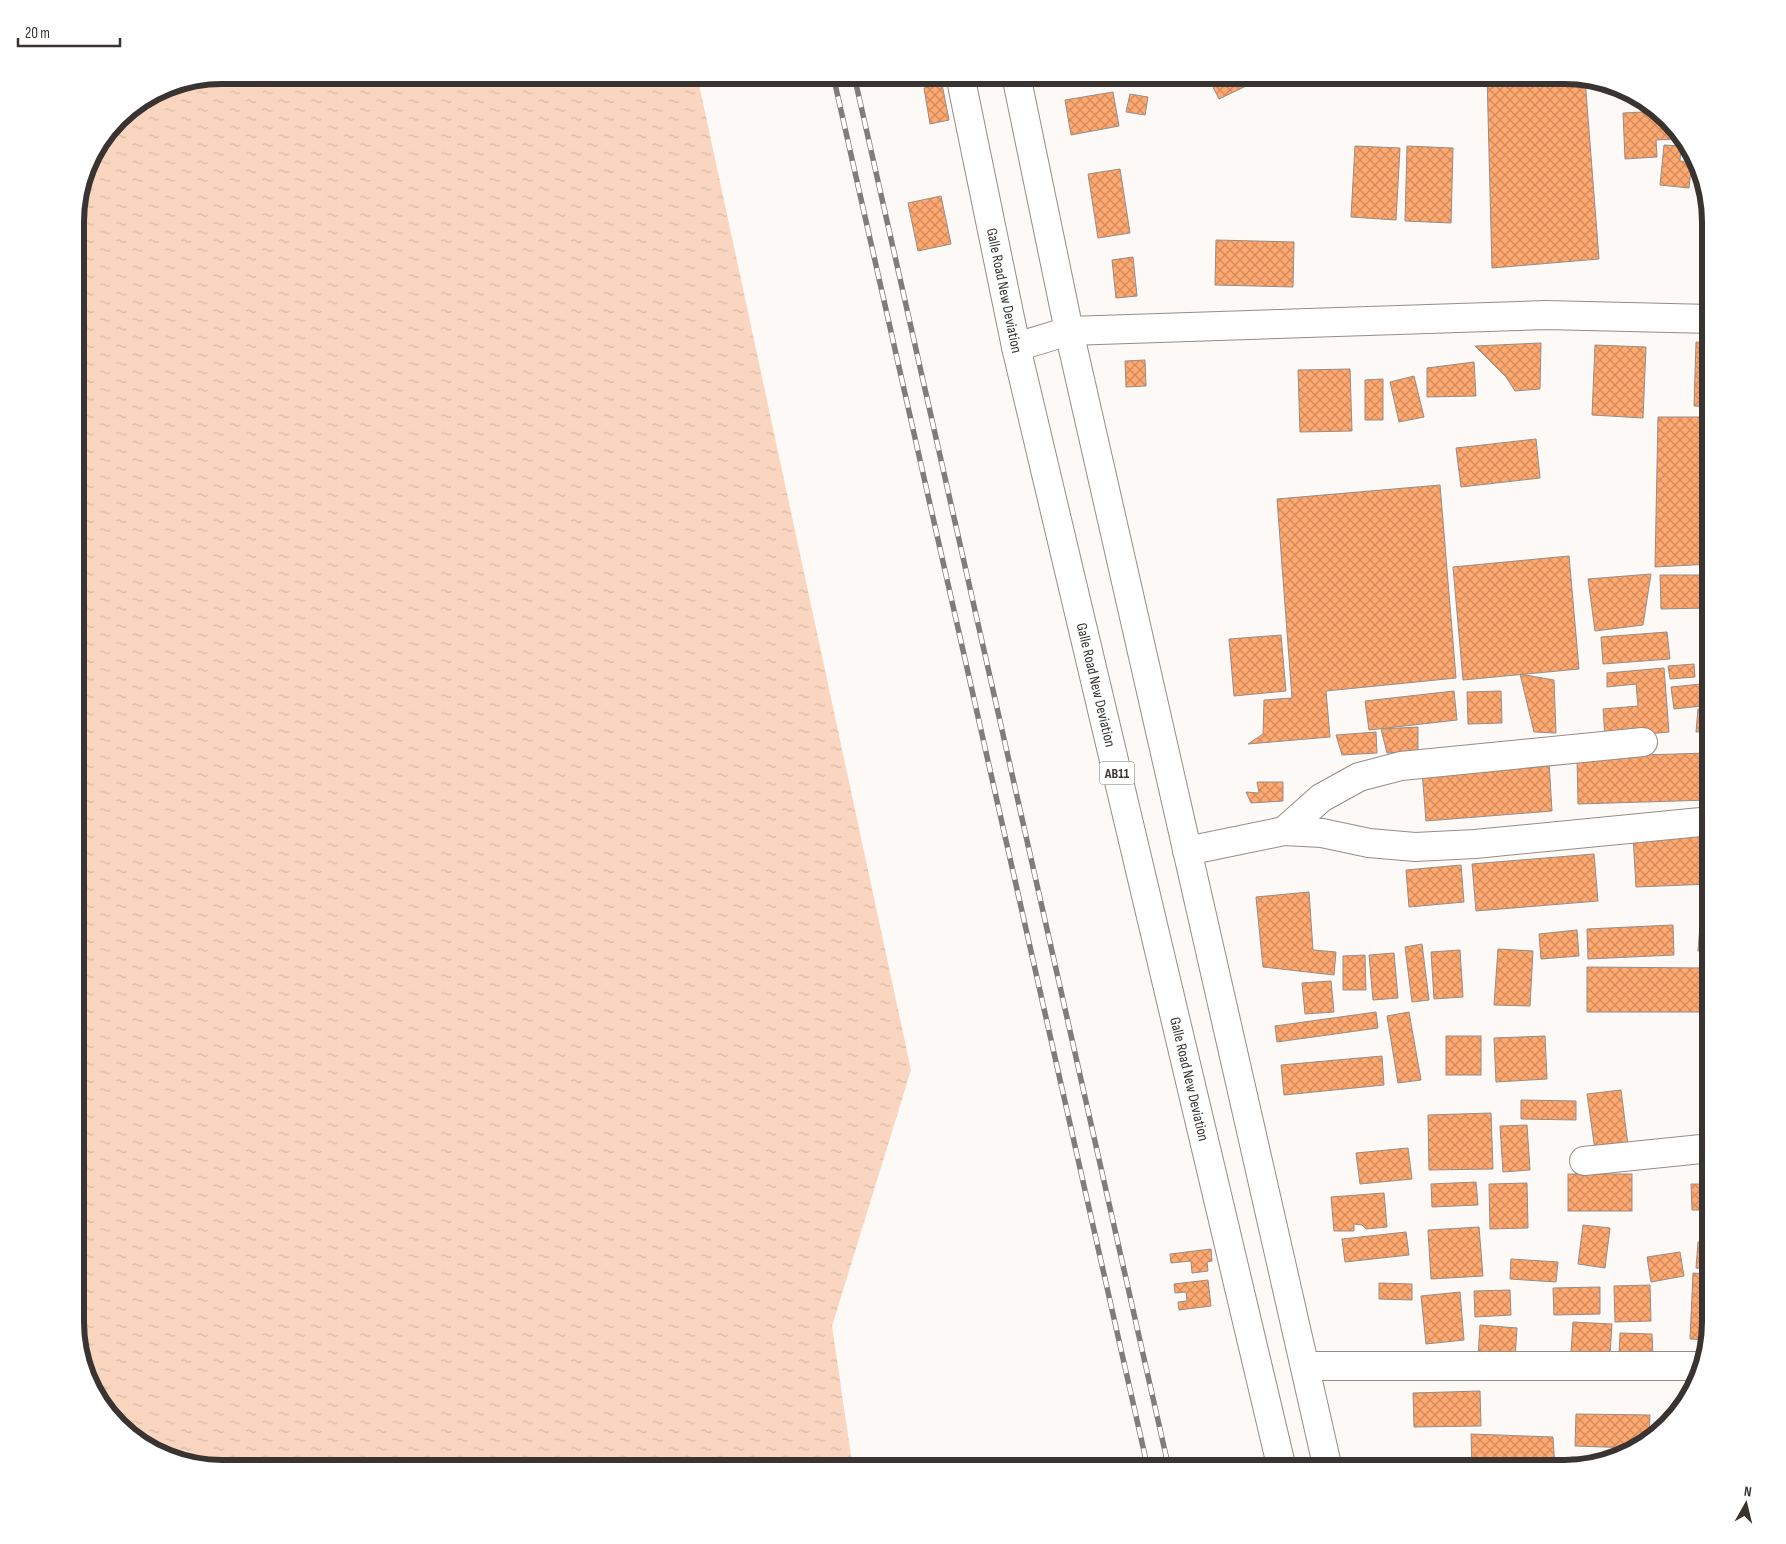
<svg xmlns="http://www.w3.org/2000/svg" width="1786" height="1544" viewBox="0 0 1786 1544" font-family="'Sofia Sans Condensed',sans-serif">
<defs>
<pattern id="water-ripples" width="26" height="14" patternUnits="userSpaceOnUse" patternTransform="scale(1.25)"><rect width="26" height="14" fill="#fad6c0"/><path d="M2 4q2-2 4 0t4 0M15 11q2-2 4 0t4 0" fill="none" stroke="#d7b8a5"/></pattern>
<pattern id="building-cross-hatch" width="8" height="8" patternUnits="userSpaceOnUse" patternTransform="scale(1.25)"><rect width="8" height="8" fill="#ffa870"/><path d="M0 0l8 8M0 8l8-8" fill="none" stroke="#cf8a5d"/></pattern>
</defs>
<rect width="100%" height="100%" fill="#fdf9f6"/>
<polygon fill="url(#water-ripples)" points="221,75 697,75 911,1070 832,1326 853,1469 221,1469 166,1458 125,1432 90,1387 75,1332 75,212 90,156 125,112 166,86"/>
<g fill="url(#building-cross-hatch)" stroke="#988d87">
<polygon points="1207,75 1269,75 1219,99"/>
<polygon points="1487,75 1565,75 1585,79 1599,259 1492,268"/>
<polygon points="942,84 949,120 930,124 924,88"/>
<polygon points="1113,92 1119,126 1071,135 1065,100"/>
<polygon points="1130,94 1148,97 1145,115 1126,112"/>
<polygon points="1661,111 1676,132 1677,139 1656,140 1657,157 1625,159 1623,113"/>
<polygon points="1685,144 1694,157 1685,157"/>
<polygon points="1664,145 1681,146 1680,161 1692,162 1689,188 1660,185"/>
<polygon points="1355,146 1400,148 1396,220 1351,217"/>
<polygon points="1407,146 1453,148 1451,223 1405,221"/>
<polygon points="1120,169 1130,233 1098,238 1088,174"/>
<polygon points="941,196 951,244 918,251 908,203"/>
<polygon points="1216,240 1294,242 1293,287 1215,285"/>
<polygon points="1133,257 1137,296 1116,298 1112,260"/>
<polygon points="1696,342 1711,343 1711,407 1694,406"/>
<polygon points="1541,343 1540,389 1515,391 1506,377 1475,346"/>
<polygon points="1595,345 1646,347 1643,418 1592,415"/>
<polygon points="1145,360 1146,386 1126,387 1125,361"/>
<polygon points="1474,362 1476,396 1427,397 1427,368"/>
<polygon points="1350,369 1352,431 1300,432 1298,370"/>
<polygon points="1414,376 1424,417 1399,422 1390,382"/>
<polygon points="1383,379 1383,420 1365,420 1365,380"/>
<polygon points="1658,417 1711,417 1711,564 1655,567"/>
<polygon points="1536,439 1540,478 1461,487 1456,448"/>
<polygon points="1440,485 1456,678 1326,691 1330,737 1248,744 1263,734 1264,700 1292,698 1277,499"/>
<polygon points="1569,556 1579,669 1463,680 1453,567"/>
<polygon points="1651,574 1643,625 1595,631 1588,579"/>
<polygon points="1660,575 1707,575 1708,608 1661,609"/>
<polygon points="1667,632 1670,659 1603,664 1601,637"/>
<polygon points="1281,635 1286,691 1234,696 1229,639"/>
<polygon points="1694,664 1695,677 1670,679 1668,666"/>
<polygon points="1664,668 1669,732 1605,738 1603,709 1638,706 1636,684 1607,687 1607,673"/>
<polygon points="1520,674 1554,680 1556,733 1534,732"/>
<polygon points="1711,683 1711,705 1674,709 1671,687"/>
<polygon points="1454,691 1457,720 1369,730 1365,701"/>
<polygon points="1501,691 1502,723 1468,724 1467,692"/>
<polygon points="1711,708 1711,731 1696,732 1698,709"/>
<polygon points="1418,727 1418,751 1387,753 1381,729"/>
<polygon points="1376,732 1377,753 1342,755 1336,735"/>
<polygon points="1707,753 1709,800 1578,804 1577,757"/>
<polygon points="1549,762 1552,811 1426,821 1422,771"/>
<polygon points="1257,782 1283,782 1283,801 1251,803 1246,792 1259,793"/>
<polygon points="1711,832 1711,884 1636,887 1633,835"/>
<polygon points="1594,854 1598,901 1476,911 1472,864"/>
<polygon points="1461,865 1464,902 1409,907 1406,870"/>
<polygon points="1309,892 1313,950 1336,952 1334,975 1263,967 1256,897"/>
<polygon points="1700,924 1711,924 1711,952 1698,951"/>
<polygon points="1673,925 1674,955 1588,959 1587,929"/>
<polygon points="1577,930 1579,956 1541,959 1539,934"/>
<polygon points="1422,944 1429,1000 1412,1002 1405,947"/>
<polygon points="1498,949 1533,951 1530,1006 1494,1005"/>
<polygon points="1460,950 1463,997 1434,999 1431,952"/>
<polygon points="1394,953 1398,998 1373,1000 1369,955"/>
<polygon points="1365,955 1366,990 1343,990 1343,956"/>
<polygon points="1587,967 1705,968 1705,1012 1587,1012"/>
<polygon points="1331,981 1334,1012 1305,1014 1302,983"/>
<polygon points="1376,1012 1378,1028 1277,1042 1275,1026"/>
<polygon points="1409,1012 1421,1080 1398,1083 1387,1016"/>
<rect x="1446" y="1036" width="35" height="39"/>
<polygon points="1545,1036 1547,1079 1496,1082 1494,1038"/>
<polygon points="1382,1056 1384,1085 1284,1095 1281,1065"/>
<polygon points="1621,1090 1629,1153 1596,1157 1587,1094"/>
<polygon points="1521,1100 1576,1101 1576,1120 1521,1119"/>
<polygon points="1491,1113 1493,1169 1429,1170 1428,1115"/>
<polygon points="1527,1125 1530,1170 1503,1172 1500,1126"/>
<polygon points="1408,1148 1412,1179 1360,1184 1356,1153"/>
<rect x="1568" y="1174" width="64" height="37"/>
<polygon points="1476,1182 1478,1205 1432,1207 1431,1184"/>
<polygon points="1527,1183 1528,1228 1490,1229 1489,1184"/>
<polygon points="1691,1184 1711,1184 1711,1210 1692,1210"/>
<polygon points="1384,1193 1387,1227 1366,1229 1362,1225 1354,1224 1354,1231 1334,1231 1331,1197"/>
<polygon points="1583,1225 1610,1228 1605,1268 1578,1264"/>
<polygon points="1479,1227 1483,1276 1431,1279 1428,1230"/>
<polygon points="1406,1232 1409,1255 1345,1262 1342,1239"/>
<polygon points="1698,1242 1711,1243 1711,1269 1696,1268"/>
<polygon points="1211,1249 1212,1261 1207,1262 1208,1271 1192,1273 1191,1261 1171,1263 1170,1254"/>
<polygon points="1680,1252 1684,1276 1651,1282 1647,1257"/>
<polygon points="1511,1259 1558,1262 1556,1282 1510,1279"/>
<polygon points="1693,1273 1711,1274 1711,1323 1708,1340 1690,1339"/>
<polygon points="1208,1280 1211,1306 1179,1310 1178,1302 1187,1301 1186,1292 1175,1293 1174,1284"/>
<polygon points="1379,1283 1412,1284 1412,1300 1379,1299"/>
<polygon points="1650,1285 1651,1321 1615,1322 1614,1286"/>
<polygon points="1600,1287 1600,1314 1554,1315 1553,1288"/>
<polygon points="1510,1290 1511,1315 1475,1317 1474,1291"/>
<polygon points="1460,1292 1464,1340 1426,1344 1421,1296"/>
<polygon points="1573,1322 1612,1324 1610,1355 1571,1352"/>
<polygon points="1480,1325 1517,1328 1515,1359 1478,1357"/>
<polygon points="1620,1333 1652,1334 1653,1356 1619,1355"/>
<polygon points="1480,1391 1481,1426 1414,1427 1413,1393"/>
<polygon points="1576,1414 1650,1415 1649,1438 1634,1448 1575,1446"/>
<polygon points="1471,1434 1553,1437 1555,1469 1472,1469"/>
<polygon points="1571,1457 1604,1458 1604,1461 1571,1468"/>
</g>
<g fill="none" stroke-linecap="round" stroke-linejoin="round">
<g stroke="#978c86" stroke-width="30">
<g id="street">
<polyline points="1016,347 1069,331 1545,315 1711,319"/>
<polyline points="1284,831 1321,798 1359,777 1401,766 1643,742"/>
<polyline points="1187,851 1284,831 1322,833 1369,843 1415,847 1475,844 1711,821"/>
<polyline points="1584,1161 1711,1148"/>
<polyline points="1305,1366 1702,1366"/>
</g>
</g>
<g stroke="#978c86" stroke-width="30">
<g id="primary">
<path id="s1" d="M 960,75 L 1016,347 L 1282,1469"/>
<polyline points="1016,75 1069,331 1328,1469"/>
</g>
</g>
<use href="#street" stroke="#fff" stroke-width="28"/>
<use href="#primary" stroke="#fff" stroke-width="28"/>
<g stroke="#817c79" stroke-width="5.5">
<g id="rail">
<polyline points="833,75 1148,1469"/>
<polyline points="854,75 1169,1469"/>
</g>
</g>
<use href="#rail" stroke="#fff" stroke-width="4" stroke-dasharray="11" stroke-linecap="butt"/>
</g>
<g text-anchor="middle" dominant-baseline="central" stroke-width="4" stroke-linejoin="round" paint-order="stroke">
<rect fill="#fff" stroke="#74716f" stroke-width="1" x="1099.5" y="761.5" width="35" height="23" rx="4"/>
<g font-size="14" font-weight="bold" fill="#393431">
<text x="1117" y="773">AB11</text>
</g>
<g font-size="15" fill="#393431" stroke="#fff">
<text stroke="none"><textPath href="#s1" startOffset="220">Galle Road New Deviation</textPath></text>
<text stroke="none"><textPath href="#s1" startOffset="625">Galle Road New Deviation</textPath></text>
<text stroke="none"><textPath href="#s1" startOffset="1030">Galle Road New Deviation</textPath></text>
</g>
</g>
<path d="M0 0H1786V1544H0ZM222 84H1564A138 138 0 0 1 1702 222V1322A138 138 0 0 1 1564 1460H222A138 138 0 0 1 84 1322V222A138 138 0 0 1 222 84Z" fill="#fff" fill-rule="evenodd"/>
<path fill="none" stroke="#393431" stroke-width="6" d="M222 84H1564A138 138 0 0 1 1702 222V1322A138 138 0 0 1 1564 1460H222A138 138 0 0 1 84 1322V222A138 138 0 0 1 222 84Z"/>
<g transform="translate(1746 1504) rotate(8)" stroke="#ffffff" stroke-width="4" paint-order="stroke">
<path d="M0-4L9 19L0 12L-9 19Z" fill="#393431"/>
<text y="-8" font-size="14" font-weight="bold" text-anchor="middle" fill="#393431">N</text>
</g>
<path d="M18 38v8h102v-8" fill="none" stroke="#393431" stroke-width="2.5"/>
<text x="25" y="38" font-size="15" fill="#393431" stroke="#ffffff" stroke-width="4" paint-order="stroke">20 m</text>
</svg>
